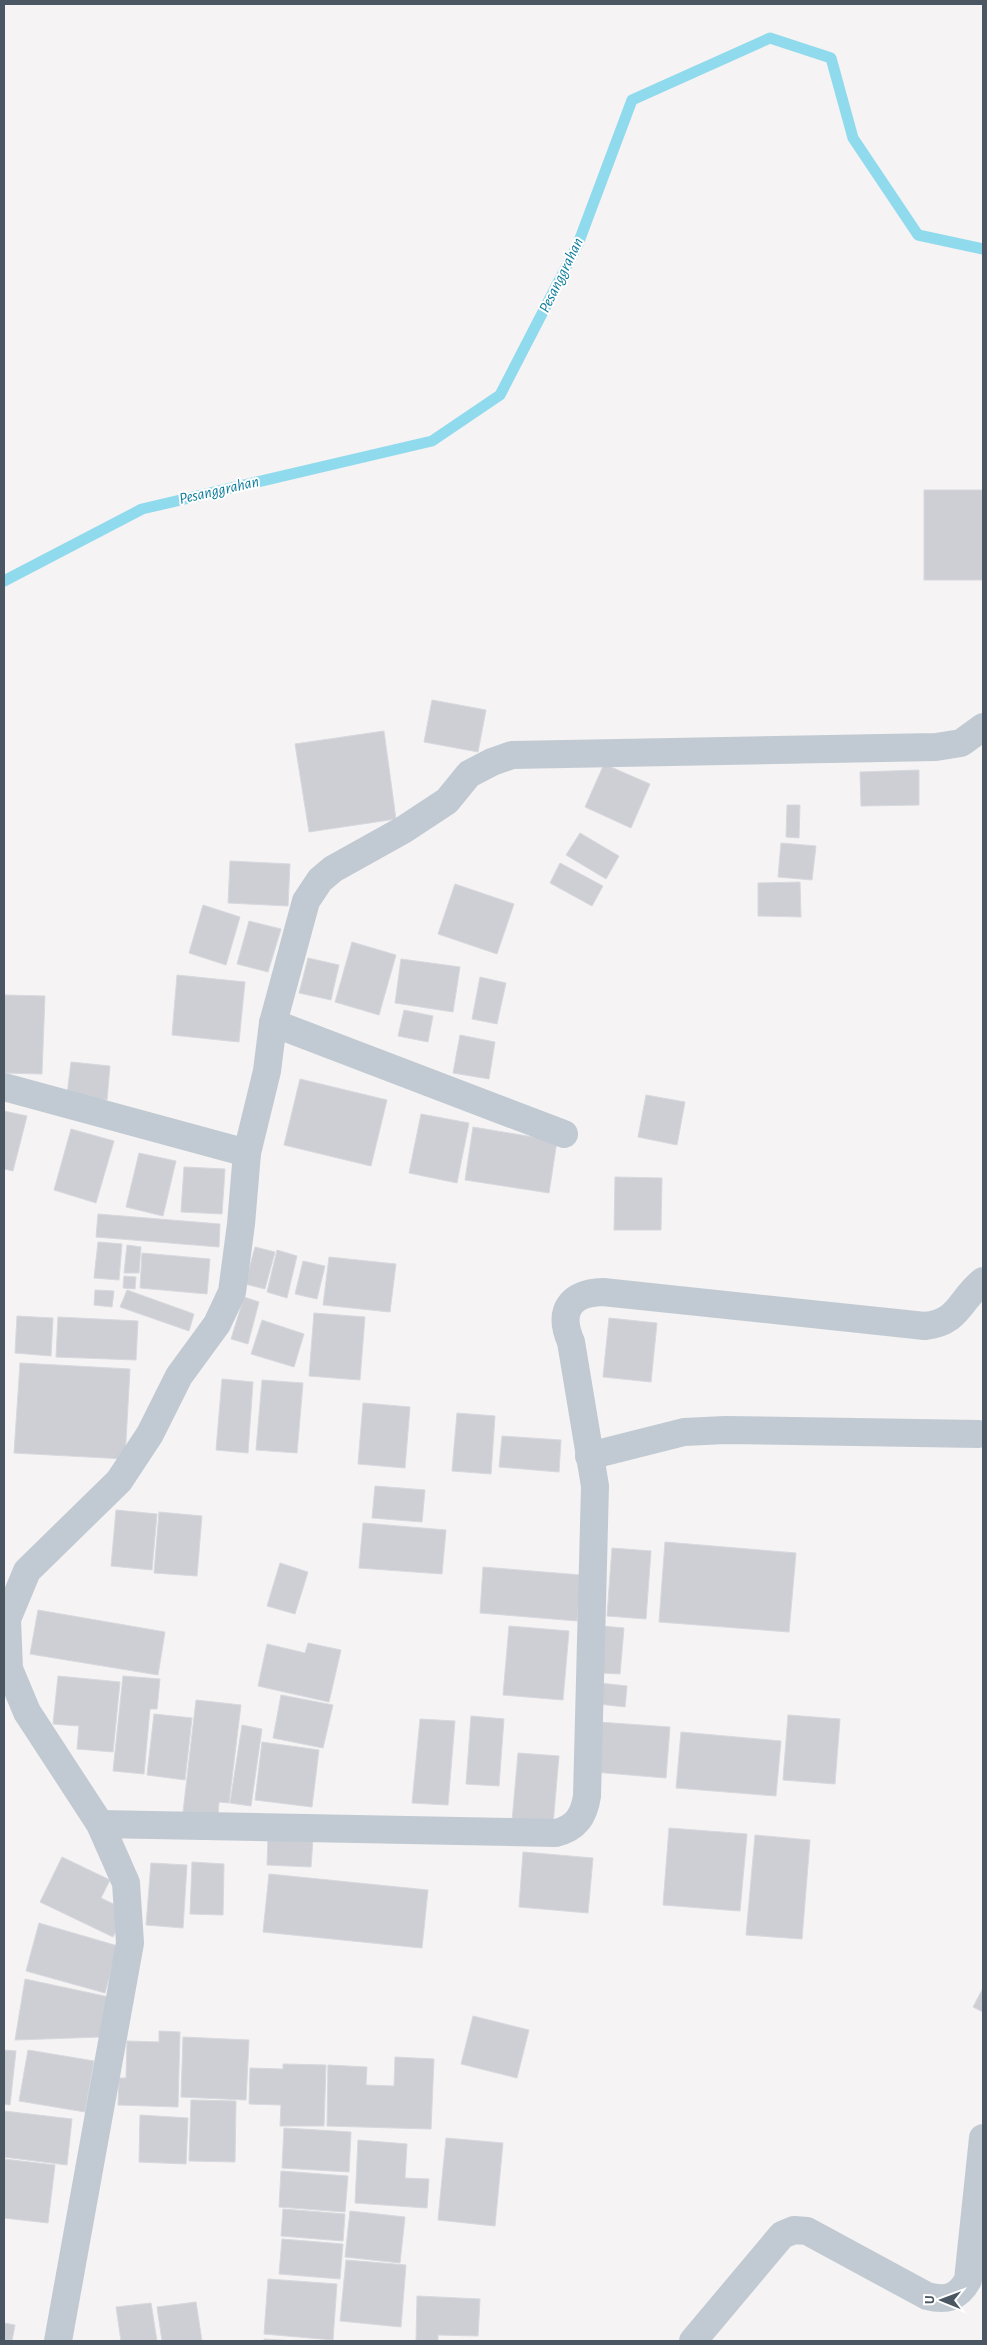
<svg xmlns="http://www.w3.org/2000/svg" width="987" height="2345" viewBox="0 0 987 2345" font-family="'Alegreya Sans',sans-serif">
<rect width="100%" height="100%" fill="#f5f3f3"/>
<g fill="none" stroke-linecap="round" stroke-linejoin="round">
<polyline stroke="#90daee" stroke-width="11" points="4,581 142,509 432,441 500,395 578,244 632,100 770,38 831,58 853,138 918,235 983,249"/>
</g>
<g fill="#cdcfd5" stroke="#d7d9de">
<rect x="924" y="490" width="59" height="90"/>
<polygon points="432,700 486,710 478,752 424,742"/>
<polygon points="384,731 396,819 309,832 295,744"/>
<polygon points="604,764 650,784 631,828 585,807"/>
<polygon points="919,770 919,805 861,806 860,772"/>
<polygon points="787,805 800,805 799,838 786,837"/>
<polygon points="580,833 619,856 606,879 566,855"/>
<polygon points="781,843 816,846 812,880 778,877"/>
<polygon points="230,861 290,864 288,906 228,903"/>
<polygon points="560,863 603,886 592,906 550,883"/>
<polygon points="800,882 801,917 758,916 758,883"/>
<polygon points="455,884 514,904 497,954 438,934"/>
<polygon points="203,905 240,917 226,965 189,953"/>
<polygon points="249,921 281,929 268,972 237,964"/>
<polygon points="352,942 396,955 379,1015 335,1002"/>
<polygon points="308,958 339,965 331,1000 299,993"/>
<polygon points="401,959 460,967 453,1012 395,1003"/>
<polygon points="177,975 245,982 239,1042 172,1035"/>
<polygon points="480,977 506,983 497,1024 472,1019"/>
<polygon points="4,995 45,996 42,1074 4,1073"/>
<polygon points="404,1010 433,1016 428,1042 398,1036"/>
<polygon points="460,1035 495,1042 489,1079 453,1073"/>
<polygon points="71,1062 110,1066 107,1100 67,1095"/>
<polygon points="300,1079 387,1100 371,1166 284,1145"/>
<polygon points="646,1095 685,1102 677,1145 638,1137"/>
<polygon points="4,1111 27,1116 13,1171 4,1169"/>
<polygon points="421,1114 469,1123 457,1183 409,1173"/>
<polygon points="473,1127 557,1141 549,1193 465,1180"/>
<polygon points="71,1129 114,1141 96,1203 54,1190"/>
<polygon points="139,1153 176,1161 163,1216 126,1207"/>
<polygon points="184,1167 225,1169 222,1214 181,1212"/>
<polygon points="615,1177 662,1178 661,1230 614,1230"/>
<polygon points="98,1214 220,1224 219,1247 96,1237"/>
<polygon points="98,1242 122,1244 119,1280 94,1278"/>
<polygon points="127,1245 141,1247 139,1273 124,1273"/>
<polygon points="255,1247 275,1252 265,1289 245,1284"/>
<polygon points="277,1250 297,1256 287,1298 267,1292"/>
<polygon points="142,1253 210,1259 207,1294 140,1288"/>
<polygon points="329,1257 396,1264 390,1312 323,1305"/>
<polygon points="303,1261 325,1266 317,1299 295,1294"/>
<polygon points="124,1276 136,1277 135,1289 123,1288"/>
<polygon points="95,1290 114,1291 112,1307 94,1305"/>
<polygon points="127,1290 194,1314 189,1331 120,1307"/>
<polygon points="244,1297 259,1302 248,1344 231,1339"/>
<polygon points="314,1313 365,1317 360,1380 309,1376"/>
<polygon points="17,1316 53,1318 51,1356 15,1353"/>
<polygon points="58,1317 138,1321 136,1360 56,1357"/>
<polygon points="609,1318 657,1323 651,1382 603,1377"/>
<polygon points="262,1320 304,1334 294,1367 251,1354"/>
<polygon points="20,1363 130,1369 125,1459 14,1453"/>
<polygon points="222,1379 253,1382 248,1453 216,1450"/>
<polygon points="262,1380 303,1383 297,1453 256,1450"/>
<polygon points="363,1403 410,1407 405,1468 358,1464"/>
<polygon points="457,1413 495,1416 491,1474 452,1471"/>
<polygon points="502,1436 561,1440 559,1472 499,1467"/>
<polygon points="375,1486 425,1490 422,1522 372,1518"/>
<polygon points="116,1510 157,1514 152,1570 111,1566"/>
<polygon points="159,1512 202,1516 197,1576 154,1573"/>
<polygon points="363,1523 446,1530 442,1574 359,1568"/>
<polygon points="665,1542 796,1553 789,1632 659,1622"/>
<polygon points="612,1548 651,1551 646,1619 607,1616"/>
<polygon points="280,1563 308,1572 295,1614 267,1606"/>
<polygon points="483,1567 581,1575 577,1621 480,1613"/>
<polygon points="38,1610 165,1632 158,1675 30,1654"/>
<polygon points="509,1626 569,1631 563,1700 503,1695"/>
<polygon points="603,1626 624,1628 620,1674 599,1673"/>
<polygon points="308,1643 341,1650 329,1702 258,1686 267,1644 305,1653"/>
<polygon points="58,1676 120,1682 113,1752 77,1749 79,1726 53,1724"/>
<polygon points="123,1676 160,1679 157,1709 150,1709 144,1774 113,1771"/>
<polygon points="600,1683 627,1686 625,1707 599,1704"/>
<polygon points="281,1695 333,1705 323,1748 273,1738"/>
<polygon points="196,1700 241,1705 229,1803 219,1802 218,1816 183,1812"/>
<polygon points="154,1714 192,1718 185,1780 147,1775"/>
<polygon points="788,1715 840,1719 835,1784 783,1780"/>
<polygon points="471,1716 504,1719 499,1786 466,1784"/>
<polygon points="420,1719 455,1721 448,1805 412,1803"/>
<polygon points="598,1722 670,1727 666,1778 594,1772"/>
<polygon points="242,1725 262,1729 251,1806 230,1803"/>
<polygon points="681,1732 781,1741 776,1796 676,1788"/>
<polygon points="262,1742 319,1750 312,1807 255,1800"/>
<polygon points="518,1753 559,1756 553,1825 512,1821"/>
<polygon points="669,1828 747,1834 740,1911 663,1905"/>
<polygon points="755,1835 810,1840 802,1939 746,1935"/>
<polygon points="268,1836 313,1839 311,1867 267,1865"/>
<polygon points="523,1852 593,1858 588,1913 519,1907"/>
<polygon points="62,1857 110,1880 101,1898 126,1910 113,1937 40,1902"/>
<polygon points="192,1862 224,1864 223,1915 190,1914"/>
<polygon points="151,1863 187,1865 183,1928 146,1925"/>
<polygon points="269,1874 428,1890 422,1948 263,1932"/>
<polygon points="39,1923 118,1946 105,1993 26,1971"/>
<polygon points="25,1979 109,1997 101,2037 15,2040"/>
<polygon points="983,1988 983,2012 973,2007"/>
<polygon points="473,2016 529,2030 517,2078 461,2064"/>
<polygon points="159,2031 180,2032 178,2107 118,2105 119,2078 126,2078 127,2041 159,2042"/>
<polygon points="183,2037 249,2040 246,2100 181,2097"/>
<polygon points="4,2050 16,2051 10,2105 4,2104"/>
<polygon points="28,2050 94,2061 85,2112 19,2101"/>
<polygon points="395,2057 434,2059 431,2129 327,2126 328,2065 367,2067 366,2085 394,2086"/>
<polygon points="283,2064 326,2065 324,2126 280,2126 281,2105 249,2104 250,2068 283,2069"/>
<polygon points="191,2100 236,2101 235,2162 189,2161"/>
<polygon points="4,2111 72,2119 67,2165 4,2157"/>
<polygon points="140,2115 188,2118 186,2164 139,2162"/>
<polygon points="284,2128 351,2132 349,2172 282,2168"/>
<polygon points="446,2138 503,2143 495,2226 438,2220"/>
<polygon points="358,2140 407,2144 405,2178 429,2179 427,2208 355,2203"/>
<polygon points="4,2159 55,2165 48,2223 4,2218"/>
<polygon points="281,2171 348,2176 345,2212 279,2207"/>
<polygon points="283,2209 345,2214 343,2241 281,2236"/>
<polygon points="350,2211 405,2217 400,2263 345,2257"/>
<polygon points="282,2239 343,2244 340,2279 279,2274"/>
<polygon points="346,2260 406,2265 401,2327 340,2321"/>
<polygon points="268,2279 337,2284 333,2340 264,2334"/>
<polygon points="417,2296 480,2299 478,2336 438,2335 438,2341 416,2341"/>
<polygon points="196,2302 202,2341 162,2341 157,2307"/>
<polygon points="151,2303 157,2341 121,2341 116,2307"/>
<polygon points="4,2323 15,2325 12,2341 4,2341"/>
<polygon points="264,2339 295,2341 264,2341"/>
</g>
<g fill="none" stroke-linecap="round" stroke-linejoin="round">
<g stroke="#c1cad2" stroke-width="28">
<polyline points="273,1023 564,1134"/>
<polyline points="4,1087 247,1153"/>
<polyline points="589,1456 684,1432 725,1430 979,1434"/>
<path d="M 100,1824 L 556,1833 C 576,1828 584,1816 587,1796 L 595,1486 L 571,1342 C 557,1310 571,1293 603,1292 L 925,1326 C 960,1322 959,1300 983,1281"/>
<polyline points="58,2341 130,1943 126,1883 100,1824 27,1712 9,1669 7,1619 27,1571 119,1481 150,1434 179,1376 217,1324 232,1292 241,1224 247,1153 267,1071 273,1023 306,901 320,880 333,869 403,830 447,801 469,774 492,762 512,755 936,747 961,743 983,727"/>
<path d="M 693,2341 L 782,2235 L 794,2230 L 807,2231 L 927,2296 C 946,2301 958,2298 968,2280 L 983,2138"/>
</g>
</g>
<g text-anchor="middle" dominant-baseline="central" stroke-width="4" stroke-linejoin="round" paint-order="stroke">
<g font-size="16" font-style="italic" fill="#0c7c9b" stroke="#fff">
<text transform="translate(561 275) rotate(-64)">Pesanggrahan</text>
<text transform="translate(219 490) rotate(-13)">Pesanggrahan</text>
</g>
</g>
<rect width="987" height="2345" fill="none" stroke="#4a5661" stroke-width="10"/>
<g transform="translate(942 2300) rotate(271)" stroke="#ffffff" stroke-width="4" paint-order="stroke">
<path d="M0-4L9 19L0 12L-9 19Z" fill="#4a5661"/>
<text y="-8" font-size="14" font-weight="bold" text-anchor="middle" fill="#4a5661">U</text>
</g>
</svg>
